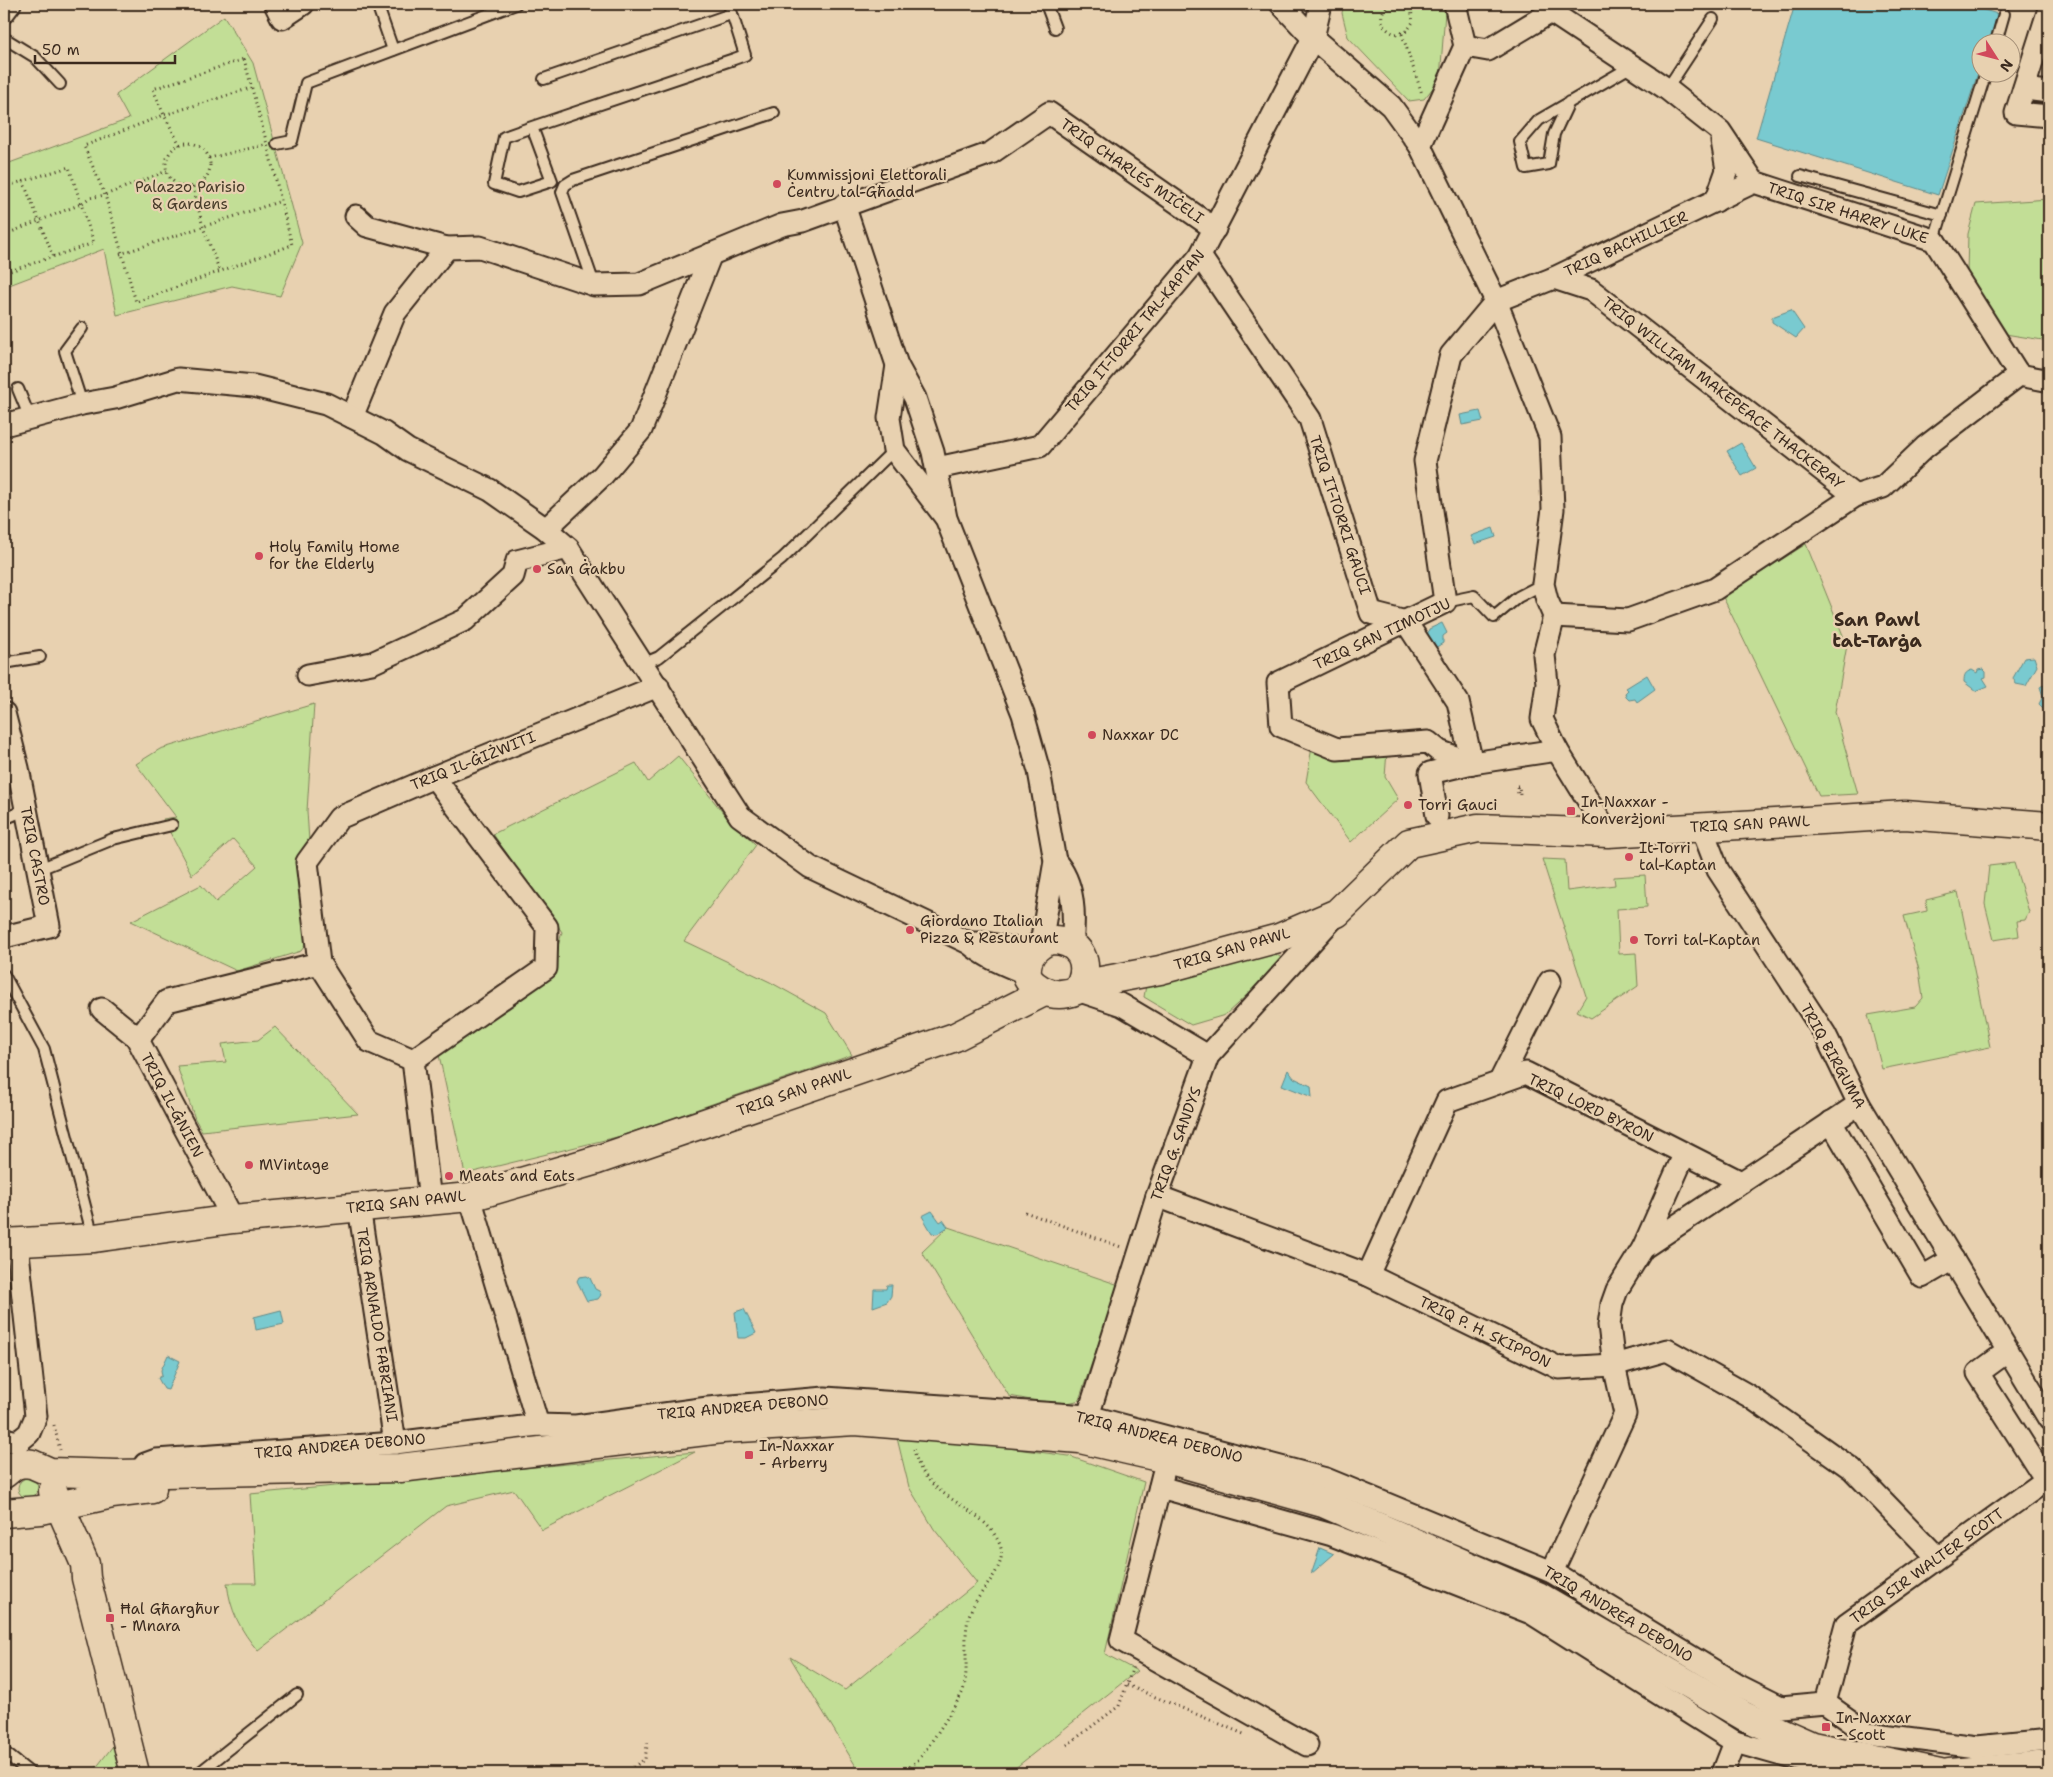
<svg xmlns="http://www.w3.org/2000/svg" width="2053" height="1777" viewBox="0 0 2053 1777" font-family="'Shantell Sans',sans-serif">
<rect width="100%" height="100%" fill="#e8d1b0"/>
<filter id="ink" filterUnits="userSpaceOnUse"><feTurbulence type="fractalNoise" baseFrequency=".02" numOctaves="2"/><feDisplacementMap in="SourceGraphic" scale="10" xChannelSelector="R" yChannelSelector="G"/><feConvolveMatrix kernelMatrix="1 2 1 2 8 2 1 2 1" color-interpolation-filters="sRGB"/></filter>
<g filter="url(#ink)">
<g fill="#c2de96" stroke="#7e845a">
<polygon points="1344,4 1442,4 1445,12 1440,79 1424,99 1409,101 1348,37 1342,13"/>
<polygon points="224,16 253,63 302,243 280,296 232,286 117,315 104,249 4,287 4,165 129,119 116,95"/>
<polygon points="2049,199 2049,341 2005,334 1967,274 1968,234 1976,204"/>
<polygon points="1806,544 1847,645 1835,712 1858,794 1819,796 1723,597"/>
<polygon points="314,704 307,811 309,841 296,867 309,940 301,951 237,971 131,921 201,885 216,902 257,866 233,839 192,875 163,819 176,817 136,764 160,749"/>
<polygon points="1312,747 1387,751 1385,777 1398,799 1351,842 1306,782"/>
<polygon points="678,756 724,814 756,845 684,941 770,982 826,1013 852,1055 621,1136 465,1174 439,1055 551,971 562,932 493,834 636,763 648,782"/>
<polygon points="1542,859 1565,860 1567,891 1615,885 1614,877 1645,875 1647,907 1617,909 1619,954 1636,953 1638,986 1591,1018 1577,1011 1586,996"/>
<polygon points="2014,863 2029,912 2025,920 2017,921 2019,936 1994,940 1985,904 1989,866"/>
<polygon points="1958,892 1990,1047 1882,1069 1868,1015 1915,1007 1923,998 1919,970 1904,916 1927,911 1926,900"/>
<polygon points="1272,952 1285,960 1225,1015 1191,1025 1144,997 1146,985"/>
<polygon points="275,1027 358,1114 202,1131 195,1119 177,1066 226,1062 222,1044 258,1040"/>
<path d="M 948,1227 L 1119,1285 L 1079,1400 C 1059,1408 1029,1399 1009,1396 L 922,1252 Z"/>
<polygon points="897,1438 977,1444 1069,1456 1144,1482 1105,1654 1137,1671 1009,1773 860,1773 790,1657 845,1690 977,1583 934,1529 909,1487"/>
<path d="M 695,1452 L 542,1530 L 514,1490 L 446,1506 L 258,1651 C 240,1630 230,1610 227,1583 L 256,1583 L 250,1494 Z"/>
<circle cx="28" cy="1488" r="10"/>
<polygon points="116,1742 125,1773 92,1773"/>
</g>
<g fill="#79cad0" stroke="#608a89">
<polygon points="1795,4 1963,4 1998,14 1989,42 1980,42 1980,67 1938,195 1756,138"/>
<polygon points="1791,310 1804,329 1796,338 1772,322 1772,317"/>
<polygon points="1480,411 1483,421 1462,425 1460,415"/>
<polygon points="1741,443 1756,468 1742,476 1727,451"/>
<polygon points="1493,528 1496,537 1475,544 1471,536"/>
<polygon points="1442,623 1447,633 1443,636 1443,643 1435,648 1427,636 1429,629"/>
<polygon points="2034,657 2037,666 2026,686 2016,684 2013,678 2024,658"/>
<path d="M 1983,669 L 1986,672 L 1986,677 L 1983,678 L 1988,686 L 1976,691 L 1964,682 C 1964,675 1965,672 1972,670 L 1977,673 L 1978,670 Z"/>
<polygon points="1647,675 1655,689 1637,702 1635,699 1629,700 1626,697 1625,693 1628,690 1626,688"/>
<polygon points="2045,684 2049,685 2049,710 2047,712 2039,704 2043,696 2040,687"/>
<polygon points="1288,1070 1294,1078 1311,1086 1312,1097 1282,1085"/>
<polygon points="932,1211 940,1222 943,1220 948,1227 937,1234 932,1233 922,1216"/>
<polygon points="587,1276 590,1278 595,1289 599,1291 601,1295 598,1299 587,1301 577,1281 579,1277"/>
<polygon points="887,1285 892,1285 891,1296 887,1302 873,1307 874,1289 886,1289"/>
<polygon points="744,1309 756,1333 746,1338 738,1338 735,1312"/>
<polygon points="281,1310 284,1324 256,1330 254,1317"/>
<polygon points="168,1355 180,1361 168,1390 164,1389 158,1378 162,1376 161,1370"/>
<polygon points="1320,1548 1334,1554 1311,1574"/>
</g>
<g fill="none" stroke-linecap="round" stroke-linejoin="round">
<g stroke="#3b2a1e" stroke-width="14">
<g id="lane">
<polyline points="377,4 393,50"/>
<polyline points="1046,4 1055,28"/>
<polyline points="4,38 35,57 60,84"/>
<polyline points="1996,42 2004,14"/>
<polyline points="544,79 731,14"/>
<polyline points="1667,89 1713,19"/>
<polyline points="1569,102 1554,134 1549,164 1526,168 1520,142 1539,120 1632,66"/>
<polyline points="532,127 552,181 518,192 494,184 504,137 532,127 734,59 745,55 729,4"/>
<polyline points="277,144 292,141 306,83 516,4"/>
<polyline points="1800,176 1942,215"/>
<polyline points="1934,240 1986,72"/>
<polyline points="594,284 562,192 565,185 573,180 774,113"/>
<polyline points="82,328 65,351 82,404"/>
<polyline points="18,389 30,418"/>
<polyline points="1445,602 1474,596 1494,617 1518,597 1543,584"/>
<polyline points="4,663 40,657"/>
<polyline points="642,664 659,657 782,559 894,450"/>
<polyline points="4,819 25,810"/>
<polyline points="37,870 113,839 172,825"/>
<polyline points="4,975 44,1049 93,1237"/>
<polyline points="4,1752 30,1773"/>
<polyline points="199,1773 297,1695"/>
</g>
</g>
<g stroke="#3b2a1e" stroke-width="25">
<g id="street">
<polyline points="275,4 282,18 303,4"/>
<polyline points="1281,4 1313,38 1391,106 1420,146 1496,301 1550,437 1553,509 1543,584 1547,600 1554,616 1544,655 1547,683 1542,719 1557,750"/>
<polyline points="2049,9 2016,113 2049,116"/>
<polyline points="4,12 10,4"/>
<polyline points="1465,46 1488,50 1551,12 1667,89 1720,131 1754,182 1934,240 2019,375"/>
<polyline points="2024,89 2049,92"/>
<polyline points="1420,146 1465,46 1455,4"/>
<polyline points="1716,201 1727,170 1722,141"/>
<polyline points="844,205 897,365 915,398 933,452 946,518 1023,714 1039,771 1055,861 1041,943"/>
<polyline points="356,216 367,226 447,248 480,247 594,285 639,284 782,225 803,221 991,153 1049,113 1215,229"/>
<polyline points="1200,256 1310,419 1371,613 1406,622 1458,702 1472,763"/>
<polyline points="1554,278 1591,290 1855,496"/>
<polyline points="897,365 889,418 894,450 945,517"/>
<polyline points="352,417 395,313 447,248"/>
<path d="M 4,425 L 82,404 L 115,398 L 178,379 L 254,386 L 326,404 L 384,433 L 408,450 L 490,490 L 546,529 L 568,548 L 740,816 L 810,867 L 969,943 C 986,958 1006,965 1027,974"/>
<polyline points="937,468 1040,446 1200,256 1313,38 1321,4"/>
<polyline points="546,529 603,475 641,430 711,254"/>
<polyline points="1554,616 1628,620 1715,589 1855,496 1883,487 1925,447 2019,375 2045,380 2049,377"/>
<polyline points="308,675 372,663 465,620 513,576 517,561 568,548"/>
<polyline points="4,713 18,768 49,926 4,937"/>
<polyline points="1472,763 1439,751 1428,742 1337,749 1281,726 1278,683 1445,602 1425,461 1451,355 1496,301 1554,278 1754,182"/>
<polyline points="1437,816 1430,773 1472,763 1557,750 1608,833"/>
<polyline points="1701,826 1718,870 1825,1034 1859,1104 2049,1419"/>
<path d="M 1055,861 C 1075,883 1075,916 1072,945"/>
<polyline points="969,943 985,943 1032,952"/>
<polyline points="1077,990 1122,1005 1208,1056"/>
<polyline points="102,1009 139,1039"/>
<polyline points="413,1060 369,1041 319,963 307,862 339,818 434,777 658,686"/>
<polyline points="413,1060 546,968 547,927 434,777"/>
<polyline points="413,1060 430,1200"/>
<polyline points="1500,1081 1550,981"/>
<polyline points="1831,1122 1922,1277 1953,1259"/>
<polyline points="1157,1196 1368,1275 1559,1368 1614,1365 1667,1350 1749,1396 1852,1469 1937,1557"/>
<polyline points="470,1197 538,1425"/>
<polyline points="359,1207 395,1443"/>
<polyline points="233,1219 138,1040 167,1001 319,963"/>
<polyline points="1643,1248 1684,1155"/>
<polyline points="1368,1275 1447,1101 1526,1073 1741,1182"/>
<polyline points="2008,1351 1978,1373 2046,1480"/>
<polyline points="1088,1416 1157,1196 1208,1056 1334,917"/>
<polyline points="4,1439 18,1442 29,1433 36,1416 17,1243"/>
<polyline points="145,1464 156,1460 395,1443 538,1425 576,1426 708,1408 825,1398 1088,1416 1326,1479 1552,1572 1739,1686 1781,1707 1825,1703 1867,1733 1977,1747 2049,1740"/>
<polyline points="1163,1474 1121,1640 1307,1745"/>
<polyline points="1160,1487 1332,1535 1531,1613 1735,1742 1845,1773"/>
<polyline points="1552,1572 1625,1414 1614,1365 1609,1325 1612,1304 1617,1290 1643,1248 1859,1104"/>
<polyline points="1825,1703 1846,1624 2049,1478"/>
<polyline points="1723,1773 1735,1742"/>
</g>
</g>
<g stroke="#3b2a1e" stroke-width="31">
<g id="secondary">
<path d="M 1050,940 C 1081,939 1093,965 1077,990 C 1059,998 1041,994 1028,979 C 1023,960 1033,947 1050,940 Z"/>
<polyline points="1080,985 1160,970 1279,938 1337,913 1409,843 1478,828 1608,833 1905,815 2049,826"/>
<polyline points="4,1243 94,1238 233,1219 470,1197 597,1160 955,1037 1044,992"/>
<polyline points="4,1474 15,1465 24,1463 32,1464 50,1472 117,1474 400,1468 722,1429 855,1421 1080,1439 1167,1459 1323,1503 1538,1596 1744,1716 1812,1746 1940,1773"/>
<polyline points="53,1491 85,1564 86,1578 135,1773"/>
<polyline points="4,1513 40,1510 112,1494 152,1489"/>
<polyline points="1949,1773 2049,1765"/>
</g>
</g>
<g stroke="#3b2a1e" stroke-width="3" stroke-dasharray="1 4" stroke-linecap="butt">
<path d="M 1390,4 C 1376,13 1381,30 1396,34 L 1407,31 L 1413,22 L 1411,9 L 1405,4"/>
<polyline points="1402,34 1422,94"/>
<polygon points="244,59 267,144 292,245 136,302 105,195 84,146 164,115 153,89"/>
<circle cx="188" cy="165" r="22"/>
<polyline points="180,145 164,115 251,88"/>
<polyline points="209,158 264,145"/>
<polyline points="23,181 54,258"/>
<polyline points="4,187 69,167 94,243 10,271 4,253"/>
<polyline points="193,187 203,227 220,272"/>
<polyline points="4,235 81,204 89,198 105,195 167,171"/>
<polyline points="120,254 281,201"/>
<polygon points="1517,786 1519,786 1520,795 1518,795"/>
<polyline points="1025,1212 1121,1247"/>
<polyline points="54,1425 60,1450"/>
<polyline points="1127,1685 1246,1735"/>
<polyline points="1067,1745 1119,1706 1133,1667"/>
<polyline points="735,1766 737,1773"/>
<polyline points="625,1773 645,1759 648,1739"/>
<path d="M 902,1773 C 907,1769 914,1764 919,1759 C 926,1751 960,1699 963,1691 C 970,1668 962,1639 969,1616 C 975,1593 1009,1569 1000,1545 C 984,1503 921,1500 914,1448"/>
</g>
<use href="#lane" stroke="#e8d1b0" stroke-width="10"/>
<use href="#street" stroke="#e8d1b0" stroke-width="21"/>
<use href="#secondary" stroke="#e8d1b0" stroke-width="28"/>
</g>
</g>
<g fill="#d1495b" stroke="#e8d1b0" stroke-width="2">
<circle cx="777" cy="184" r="5"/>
<circle cx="259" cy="556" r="5"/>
<circle cx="537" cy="569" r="5"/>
<circle cx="1092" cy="735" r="5"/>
<circle cx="1408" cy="805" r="5"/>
<rect x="1566" y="806" width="10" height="10" rx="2.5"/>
<circle cx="1629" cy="857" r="5"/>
<circle cx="910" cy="930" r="5"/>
<circle cx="1634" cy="940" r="5"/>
<circle cx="249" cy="1165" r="5"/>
<circle cx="449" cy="1176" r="5"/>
<rect x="744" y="1450" width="10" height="10" rx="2.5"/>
<rect x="105" y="1613" width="10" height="10" rx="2.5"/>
<rect x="1821" y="1722" width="10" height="10" rx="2.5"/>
</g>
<g text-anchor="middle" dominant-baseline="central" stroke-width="4.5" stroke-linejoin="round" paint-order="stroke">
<g font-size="15" fill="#3b2a1e" stroke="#e8d1b0">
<text transform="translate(1132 171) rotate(35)">TRIQ CHARLES MIĊELI</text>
<text transform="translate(1848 213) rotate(18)">TRIQ SIR HARRY LUKE</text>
<text transform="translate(1626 244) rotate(-25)">TRIQ BACHILLIER</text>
<text transform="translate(1135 331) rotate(-50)">TRIQ IT-TORRI TAL-KAPTAN</text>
<text transform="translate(1723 393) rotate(38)">TRIQ WILLIAM MAKEPEACE THACKERAY</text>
<text transform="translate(1340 515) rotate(72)">TRIQ IT-TORRI GAUCI</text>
<text transform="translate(1382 634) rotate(-25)">TRIQ SAN TIMOTJU</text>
<text transform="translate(473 761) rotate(-22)">TRIQ IL-ĠIŻWITI</text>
<text transform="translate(1750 824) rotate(-3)">TRIQ SAN PAWL</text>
<text transform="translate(35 856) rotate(79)">TRIQ CASTRO</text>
<text transform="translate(1232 949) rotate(-16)">TRIQ SAN PAWL</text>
<text transform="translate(1833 1056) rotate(61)">TRIQ BIRGUMA</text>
<text transform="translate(794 1092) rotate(-19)">TRIQ SAN PAWL</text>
<text transform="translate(172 1105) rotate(62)">TRIQ IL-ĠNIEN</text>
<text transform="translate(1591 1108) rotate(26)">TRIQ LORD BYRON</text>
<text transform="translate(1176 1144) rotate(-70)">TRIQ G. SANDYS</text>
<text transform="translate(406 1202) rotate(-6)">TRIQ SAN PAWL</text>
<text transform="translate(377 1325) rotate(81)">TRIQ ARNALDO FABRIANI</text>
<text transform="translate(1485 1332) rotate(26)">TRIQ P. H. SKIPPON</text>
<text transform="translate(743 1407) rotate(-5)">TRIQ ANDREA DEBONO</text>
<text transform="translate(1159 1437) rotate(14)">TRIQ ANDREA DEBONO</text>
<text transform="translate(340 1446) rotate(-5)">TRIQ ANDREA DEBONO</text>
<text transform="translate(1927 1566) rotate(-36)">TRIQ SIR WALTER SCOTT</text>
<text transform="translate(1618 1614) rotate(31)">TRIQ ANDREA DEBONO</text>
</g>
<g font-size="15" fill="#3b2a1e" stroke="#e8d1b0" text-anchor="start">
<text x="787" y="175">Kummissjoni Elettorali<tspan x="787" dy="17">Ċentru tal-Għadd</tspan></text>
<text x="269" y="547">Holy Family Home<tspan x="269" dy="17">for the Elderly</tspan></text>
<text x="547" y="569">San Ġakbu</text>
<text x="1102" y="735">Naxxar DC</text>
<text x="1581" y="802">In-Naxxar -<tspan x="1581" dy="17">Konverżjoni</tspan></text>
<text x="1418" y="805">Torri Gauci</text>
<text x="1639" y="848">It-Torri<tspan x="1639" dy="17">tal-Kaptan</tspan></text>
<text x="920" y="921">Giordano Italian<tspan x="920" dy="17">Pizza &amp; Restaurant</tspan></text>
<text x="1644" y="940">Torri tal-Kaptan</text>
<text x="259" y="1165">MVintage</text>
<text x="459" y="1176">Meats and Eats</text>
<text x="759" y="1446">In-Naxxar<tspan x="759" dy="17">- Arberry</tspan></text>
<text x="120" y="1609">Ħal Għargħur<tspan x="120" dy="17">- Mnara</tspan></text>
<text x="1836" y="1718">In-Naxxar<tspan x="1836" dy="17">- Scott</tspan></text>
</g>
<g font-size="15" fill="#483c2a" stroke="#e8d1b0">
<text x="190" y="187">Palazzo Parisio<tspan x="190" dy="17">&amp; Gardens</tspan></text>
</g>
<g font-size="18" font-weight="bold" fill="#3b2a1e" stroke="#e8d1b0">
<text x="1877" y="620">San Pawl<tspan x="1877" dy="21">tat-Tarġa</tspan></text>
</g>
</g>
<rect width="2053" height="1777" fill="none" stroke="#e8d1b0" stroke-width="20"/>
<rect x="10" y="10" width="2033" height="1757" fill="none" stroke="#3b2a1e" stroke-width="2" filter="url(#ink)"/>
<g transform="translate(1996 58) rotate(126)"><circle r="24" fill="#e8d1b0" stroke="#a38e76"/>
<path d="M0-4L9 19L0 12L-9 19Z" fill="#d1495b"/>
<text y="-8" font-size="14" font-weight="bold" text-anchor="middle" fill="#3b2a1e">N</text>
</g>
<path d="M35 55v8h140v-8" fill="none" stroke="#3b2a1e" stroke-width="2.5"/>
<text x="42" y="55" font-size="15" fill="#3b2a1e" stroke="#e8d1b0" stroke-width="4" paint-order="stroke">50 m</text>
</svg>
